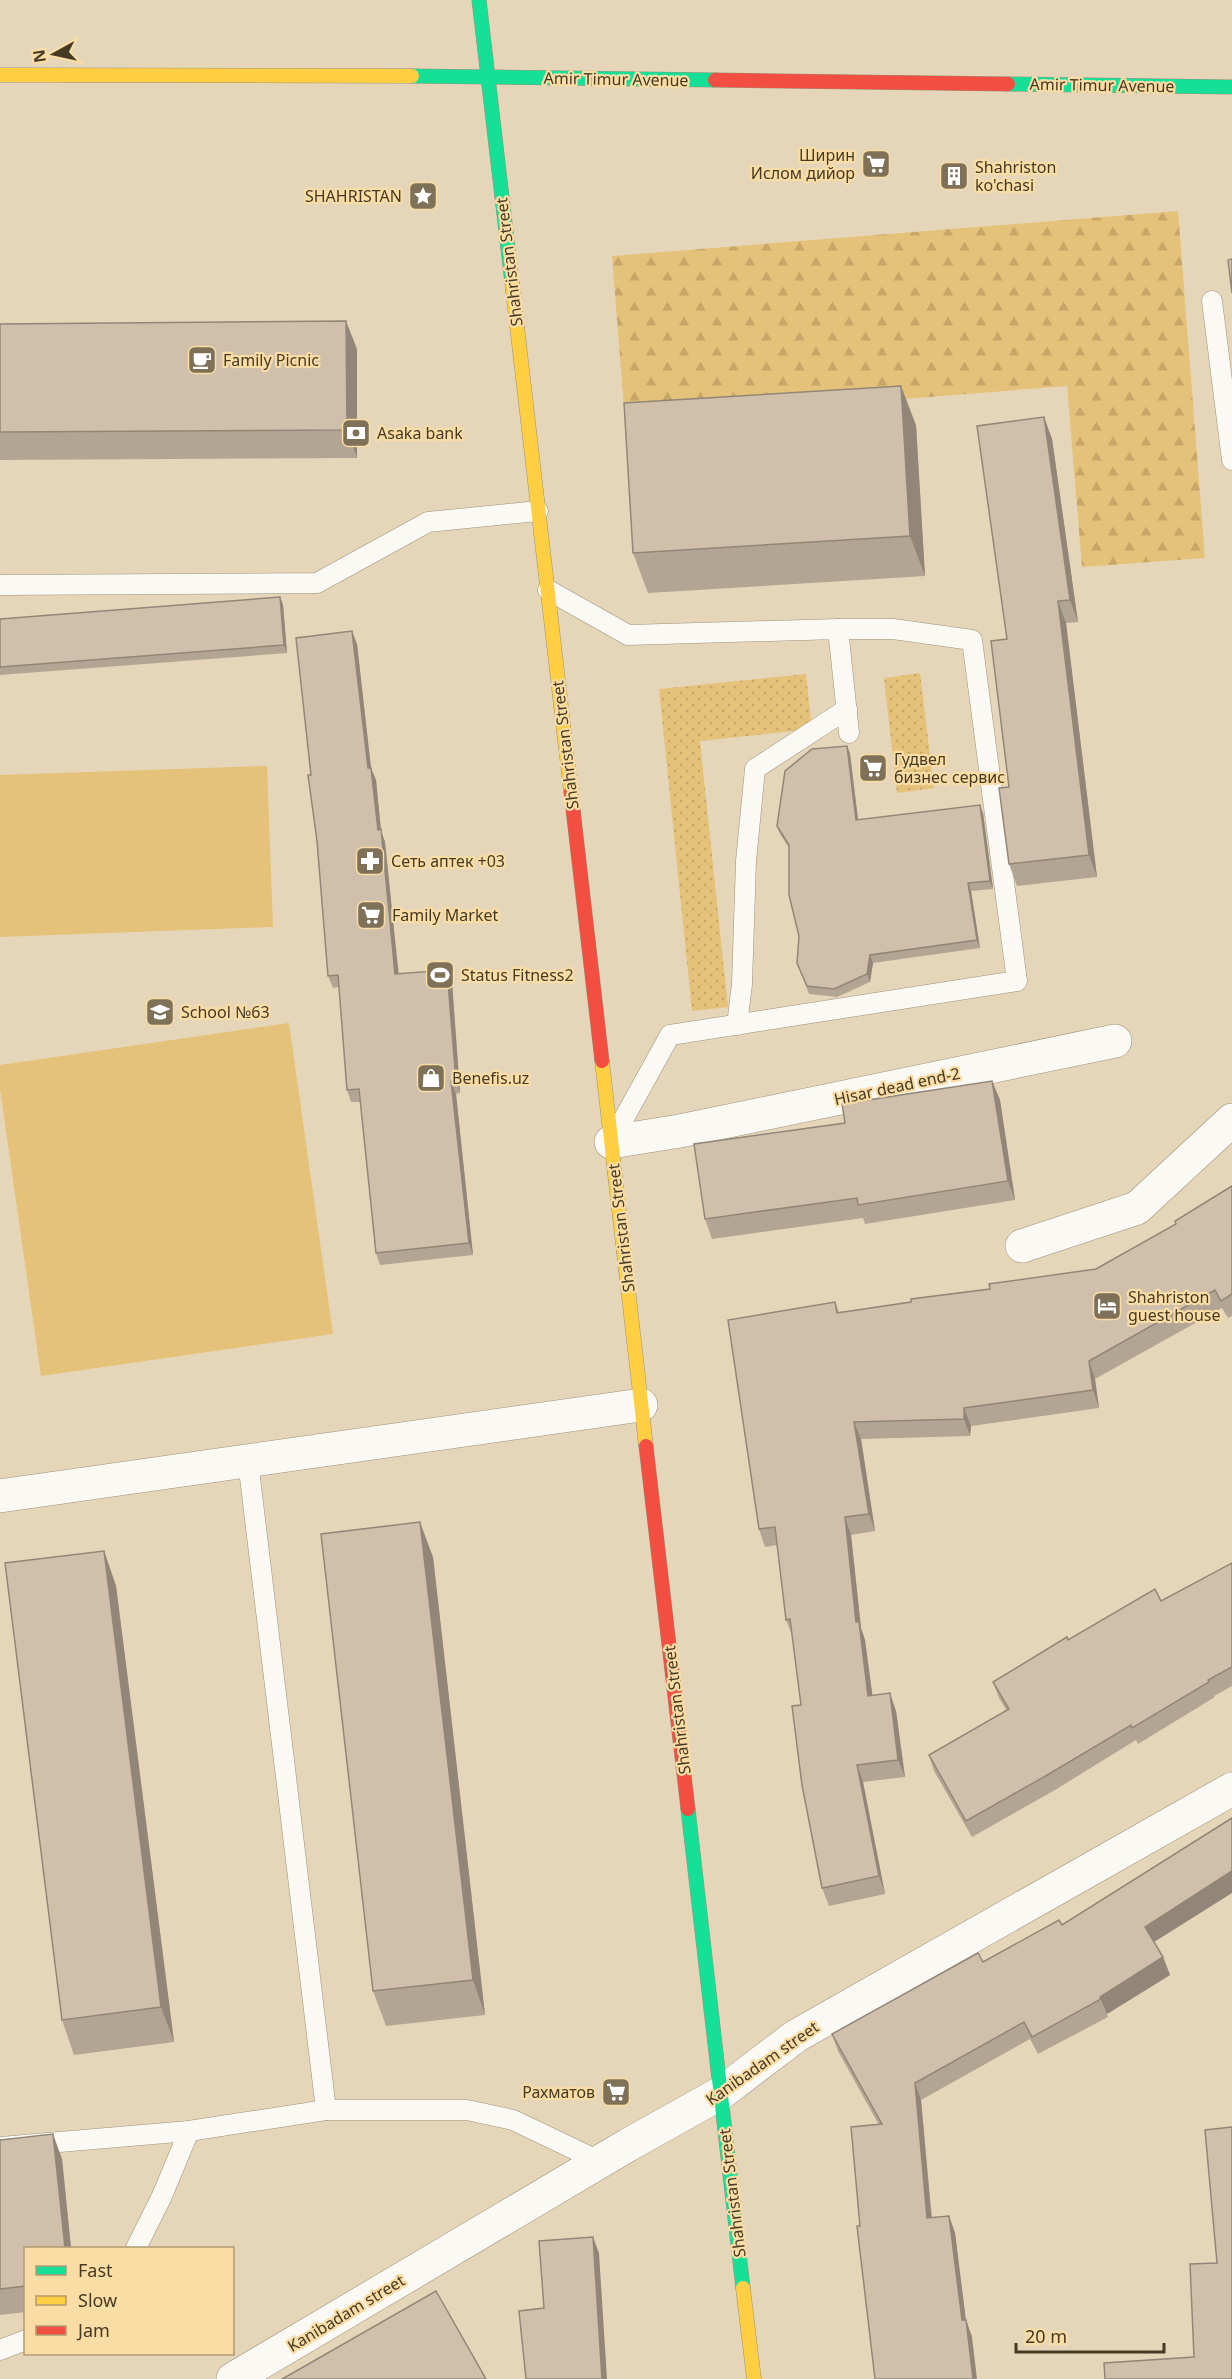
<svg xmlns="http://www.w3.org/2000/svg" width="1232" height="2379" viewBox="0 0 1232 2379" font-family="'Noto Sans',sans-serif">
<defs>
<pattern id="grass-dots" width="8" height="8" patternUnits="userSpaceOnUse" patternTransform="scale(1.5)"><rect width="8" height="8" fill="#e5c279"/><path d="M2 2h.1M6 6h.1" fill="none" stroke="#c6a768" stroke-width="1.8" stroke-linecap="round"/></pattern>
<pattern id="forest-firs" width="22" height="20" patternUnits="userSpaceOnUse" patternTransform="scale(1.5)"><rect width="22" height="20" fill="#e5c279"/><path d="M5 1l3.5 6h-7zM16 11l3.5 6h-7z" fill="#c6a768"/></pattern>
</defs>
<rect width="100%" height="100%" fill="#e6d6b9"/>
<g fill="url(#grass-dots)">
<polygon points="920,673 934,788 897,793 884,678"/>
<polygon points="806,674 812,729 700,741 728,1007 692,1011 659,689"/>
</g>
<polygon fill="url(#forest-firs)" points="1178,211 1205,558 1082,567 1067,386 625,421 612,256"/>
<g fill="#e5c279">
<polygon points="267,766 273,927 0,937 0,775"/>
<polygon points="289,1023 333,1334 41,1376 0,1089 0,1065"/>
</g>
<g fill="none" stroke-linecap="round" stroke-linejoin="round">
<g stroke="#9d917a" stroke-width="21">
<g id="lane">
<polyline points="1212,301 1232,460"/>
<polyline points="0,585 317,583 428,522 538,511"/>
<polyline points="548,590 628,635 838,629 849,733"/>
<polyline points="737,1025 742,984 746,861 755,769 847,709"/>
<polyline points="612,1140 670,1035 1017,981 972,640 893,629 838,629"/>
<polyline points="248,1461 326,2110"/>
<polyline points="0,2147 189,2131 326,2110 467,2110 513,2120 601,2162"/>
<polyline points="136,2248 162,2196 189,2131"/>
<polyline points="0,2350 26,2340"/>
</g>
</g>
<g stroke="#9d917a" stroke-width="34">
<g id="street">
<polyline points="611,1142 680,1131 1115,1041"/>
<polyline points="1022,1246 1137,1208 1232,1120"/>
<polyline points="0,1496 641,1405"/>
<polyline points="233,2379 628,2145 721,2093 796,2036 1232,1789"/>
</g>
</g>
<g stroke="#9d917a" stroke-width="15">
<g id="fast">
<polyline points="479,0 512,283"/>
<polyline points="412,76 715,80"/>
<polyline points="1008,84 1232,87"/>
<polyline points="688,1809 743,2288"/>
</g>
</g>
<g stroke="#9d917a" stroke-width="15">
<g id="slow">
<polyline points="0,75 412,76"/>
<polyline points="512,283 571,792"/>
<polyline points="602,1061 646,1446"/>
<polyline points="743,2288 754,2379"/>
</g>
</g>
<g stroke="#9d917a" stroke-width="15">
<g id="jam">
<polyline points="715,80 1008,84"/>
<polyline points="571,792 602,1061"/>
<polyline points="646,1446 688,1809"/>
</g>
</g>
<use href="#lane" stroke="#fbf9f4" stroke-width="20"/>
<use href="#street" stroke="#fbf9f4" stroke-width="33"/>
<use href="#fast" stroke="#16e098" stroke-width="14"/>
<use href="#slow" stroke="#ffcf43" stroke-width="14"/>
<use href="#jam" stroke="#f24e42" stroke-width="14"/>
</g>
<g fill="#b3a593">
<polygon points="0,324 357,349 357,458 0,460"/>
<polygon points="1044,417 1052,439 1078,622 1066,623 1097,877 1017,886 1009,864 1009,787 1007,639"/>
<polygon points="916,425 925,576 648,593 633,553"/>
<polygon points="280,597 283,605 287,653 0,675 0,619"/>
<polygon points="357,644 371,768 376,780 381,831 385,842 398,974 452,982 460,1093 456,1094 473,1255 380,1265 376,1253 360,1102 351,1102 347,1090 339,987 333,988 328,976 311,775"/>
<polygon points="847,746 850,754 858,819 983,813 993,889 971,891 980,948 873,963 870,982 837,997 809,994 797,963 799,936 789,848 780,834 777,826"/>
<polygon points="992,1081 1000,1100 1015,1200 865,1224 863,1218 712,1239 705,1219 845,1123"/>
<polygon points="1232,1186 1232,1316 1228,1318 1222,1308 1095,1379 1099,1408 971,1426 970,1436 861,1439 875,1531 851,1535 861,1628 865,1640 872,1695 896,1711 905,1777 863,1782 885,1894 829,1906 822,1888 793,1637 786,1620 777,1545 765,1547 759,1529 835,1302 839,1312 911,1302 990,1289 1096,1269 1176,1225 1175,1221"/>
<polygon points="104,1551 116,1586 174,2042 74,2055 62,2020"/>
<polygon points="433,1557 485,2015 386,2026 373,1991"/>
<polygon points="1232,1563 1232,1686 1214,1696 1215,1697 1138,1744 1136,1740 1055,1790 972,1837 934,1771 929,1755 1007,1711 999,1698 993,1682 1068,1640 1161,1601"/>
<polygon points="1062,1925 1154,1942 1163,1957 1170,1975 1107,2014 1108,2017 1038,2054 1030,2039 921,2100 932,2218 949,2216 955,2233 966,2320 972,2337 860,2226 879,2125 838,2051 832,2034 983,1962"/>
<polygon points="0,2140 62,2159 71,2248 26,2248 26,2312 0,2315"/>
</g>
<g fill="#928678">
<polygon points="346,321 357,349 357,458 347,430"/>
<polygon points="901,386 916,425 925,576 910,536"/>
<polygon points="1044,417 1052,439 1078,622 1070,600"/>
<polygon points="280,597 283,605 287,653 284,645"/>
<polygon points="1058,601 1066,623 1097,877 1089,855"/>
<polygon points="352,631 357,644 371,768 376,780 381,831 385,842 400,987 395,974 378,830 368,768"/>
<polygon points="847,746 850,754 859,828 856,820"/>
<polygon points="980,805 983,813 993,889 990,881"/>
<polygon points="968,883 971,891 980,948 977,940"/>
<polygon points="870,955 873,963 870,982 867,974"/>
<polygon points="447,970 452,982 460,1093 456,1081"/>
<polygon points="451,1081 456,1094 473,1255 469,1243"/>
<polygon points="992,1081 1000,1100 1015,1200 1008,1181"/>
<polygon points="1089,1361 1095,1379 1099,1408 1093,1390"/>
<polygon points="964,1408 971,1426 970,1436 964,1419"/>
<polygon points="854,1422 861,1439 875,1531 869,1514"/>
<polygon points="845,1517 851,1535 861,1628 865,1640 875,1714 868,1696 856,1622"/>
<polygon points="420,1522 433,1557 485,2015 473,1980"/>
<polygon points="104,1551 116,1586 174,2042 161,2007"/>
<polygon points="890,1693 896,1711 905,1777 898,1760"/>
<polygon points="857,1765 863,1782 885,1894 879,1876"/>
<polygon points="1232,1871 1232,1893 1151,1944 1145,1927"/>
<polygon points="1163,1957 1170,1975 1107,2014 1100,1997"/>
<polygon points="915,2083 921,2100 933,2236 927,2218"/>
<polygon points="53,2134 62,2159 71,2248 65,2248"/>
<polygon points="949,2216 955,2233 968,2338 962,2320"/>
<polygon points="593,2237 599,2253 607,2379 602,2379"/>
<polygon points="966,2320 972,2337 977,2379 973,2379"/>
</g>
<g fill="#d0c0ab" stroke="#928678" stroke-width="1.5">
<polygon points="1232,259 1232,293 1228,260"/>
<polygon points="346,321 347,430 0,432 0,324"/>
<polygon points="901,386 910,536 633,553 624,403"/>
<polygon points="1044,417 1070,600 1058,601 1089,855 1009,864 999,788 1009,787 991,641 1007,639 977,426"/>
<polygon points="280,597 284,645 0,667 0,619"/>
<polygon points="352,631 368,768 371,768 378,830 381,829 395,974 447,970 456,1081 451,1081 469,1243 376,1253 359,1089 347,1090 338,975 328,976 317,841 308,775 311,775 296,638"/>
<polygon points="847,746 856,820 980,805 990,881 968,883 977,940 870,955 867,974 834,989 807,986 797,963 799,936 789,895 789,845 777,826 785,771 812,749"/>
<polygon points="992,1081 1008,1181 858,1205 857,1198 705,1219 694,1144 845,1123 842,1104"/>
<polygon points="1232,1186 1232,1294 1221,1301 1215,1290 1089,1361 1093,1390 964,1408 964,1419 854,1422 869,1514 845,1517 856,1622 859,1622 868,1696 890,1693 898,1760 857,1765 879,1876 822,1888 802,1785 792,1706 801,1705 790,1619 786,1620 775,1527 759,1529 728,1320 835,1302 837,1313 911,1302 911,1299 990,1289 989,1284 1096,1269 1176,1224 1175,1221"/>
<polygon points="420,1522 473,1980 373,1991 321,1534"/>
<polygon points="104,1551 161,2007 62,2020 5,1563"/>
<polygon points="1232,1563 1232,1667 1208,1680 1209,1682 1132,1728 1131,1725 1049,1774 966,1821 929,1755 1009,1709 993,1682 1067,1637 1068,1640 1155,1589 1161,1601"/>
<polygon points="1232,1818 1232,1871 1145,1927 1163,1957 1100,1997 1101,1999 1032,2037 1024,2022 915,2083 927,2218 949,2216 962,2320 966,2320 973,2379 875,2379 857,2226 860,2226 851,2127 882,2124 832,2034 978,1953 983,1962 1059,1920 1062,1925"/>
<polygon points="1232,2127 1232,2379 1105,2379 1104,2363 1194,2357 1190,2264 1217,2263 1205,2130"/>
<polygon points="53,2134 65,2248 26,2248 26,2286 0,2289 0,2140"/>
<polygon points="593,2237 602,2379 526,2379 519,2311 544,2308 539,2241"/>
<polygon points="436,2291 486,2379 282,2379 291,2374"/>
</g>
<defs>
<g id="supermarket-square" transform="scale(1.5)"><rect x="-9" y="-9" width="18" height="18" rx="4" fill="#7e7158" stroke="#fadca5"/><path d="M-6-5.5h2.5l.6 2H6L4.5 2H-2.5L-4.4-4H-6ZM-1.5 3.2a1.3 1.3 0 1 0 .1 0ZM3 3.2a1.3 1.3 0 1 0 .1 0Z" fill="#fff"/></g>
<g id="building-square" transform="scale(1.5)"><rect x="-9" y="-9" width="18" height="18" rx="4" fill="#7e7158" stroke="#fadca5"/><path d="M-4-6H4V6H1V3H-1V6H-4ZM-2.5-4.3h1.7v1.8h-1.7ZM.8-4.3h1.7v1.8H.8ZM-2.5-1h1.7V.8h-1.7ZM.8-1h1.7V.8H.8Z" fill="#fff"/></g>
<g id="sight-square" transform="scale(1.5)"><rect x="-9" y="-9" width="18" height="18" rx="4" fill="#7e7158" stroke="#fadca5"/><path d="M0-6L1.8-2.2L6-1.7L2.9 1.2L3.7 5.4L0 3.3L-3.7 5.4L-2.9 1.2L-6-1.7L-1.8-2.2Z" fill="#fff"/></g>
<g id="cafe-square" transform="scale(1.5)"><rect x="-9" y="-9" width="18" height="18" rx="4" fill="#7e7158" stroke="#fadca5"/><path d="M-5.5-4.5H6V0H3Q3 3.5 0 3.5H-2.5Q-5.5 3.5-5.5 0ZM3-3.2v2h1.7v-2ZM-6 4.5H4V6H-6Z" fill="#fff"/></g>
<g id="bank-square" transform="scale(1.5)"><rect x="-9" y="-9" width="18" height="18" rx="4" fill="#7e7158" stroke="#fadca5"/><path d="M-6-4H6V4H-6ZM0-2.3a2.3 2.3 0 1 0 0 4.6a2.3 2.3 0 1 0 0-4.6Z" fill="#fff"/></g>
<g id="pharmacy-square" transform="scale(1.5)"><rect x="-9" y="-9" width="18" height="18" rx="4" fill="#7e7158" stroke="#fadca5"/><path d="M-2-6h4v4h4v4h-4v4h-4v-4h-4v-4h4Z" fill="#fff"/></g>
<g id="stadium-square" transform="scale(1.5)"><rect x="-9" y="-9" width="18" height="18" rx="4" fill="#7e7158" stroke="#fadca5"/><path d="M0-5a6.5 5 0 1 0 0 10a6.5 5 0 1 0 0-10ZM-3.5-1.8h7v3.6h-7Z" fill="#fff"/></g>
<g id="school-square" transform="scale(1.5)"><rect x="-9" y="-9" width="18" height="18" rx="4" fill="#7e7158" stroke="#fadca5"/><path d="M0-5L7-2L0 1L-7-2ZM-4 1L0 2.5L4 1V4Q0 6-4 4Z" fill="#fff"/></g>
<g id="shop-square" transform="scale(1.5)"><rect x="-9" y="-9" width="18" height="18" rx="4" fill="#7e7158" stroke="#fadca5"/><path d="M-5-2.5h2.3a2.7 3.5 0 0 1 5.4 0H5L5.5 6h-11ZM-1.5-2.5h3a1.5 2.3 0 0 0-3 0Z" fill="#fff"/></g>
<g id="hotel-square" transform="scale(1.5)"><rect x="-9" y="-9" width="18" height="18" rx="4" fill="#7e7158" stroke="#fadca5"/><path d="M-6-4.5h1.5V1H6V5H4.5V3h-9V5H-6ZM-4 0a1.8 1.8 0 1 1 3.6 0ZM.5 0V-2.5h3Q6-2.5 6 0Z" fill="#fff"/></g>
</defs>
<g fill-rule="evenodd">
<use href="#supermarket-square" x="876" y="164"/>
<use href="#building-square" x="954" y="176"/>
<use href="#sight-square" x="423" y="196"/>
<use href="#cafe-square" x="202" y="360"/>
<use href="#bank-square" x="356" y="433"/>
<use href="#supermarket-square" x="873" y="768"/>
<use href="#pharmacy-square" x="370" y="861"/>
<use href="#supermarket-square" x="371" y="915"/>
<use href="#stadium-square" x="440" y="975"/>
<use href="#school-square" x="160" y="1012"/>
<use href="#shop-square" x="431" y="1078"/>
<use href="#hotel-square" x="1107" y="1306"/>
<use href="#supermarket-square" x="616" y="2092"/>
</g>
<g text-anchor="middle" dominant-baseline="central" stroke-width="4.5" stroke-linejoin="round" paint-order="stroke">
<g font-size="16" fill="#463a24" stroke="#fadca5">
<text transform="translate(616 79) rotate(1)">Amir Timur Avenue</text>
<text transform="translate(1102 85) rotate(1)">Amir Timur Avenue</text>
<text transform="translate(509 262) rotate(-97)">Shahristan Street</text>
<text transform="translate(565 745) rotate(-97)">Shahristan Street</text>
<text transform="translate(897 1086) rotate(-12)">Hisar dead end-2</text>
<text transform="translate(621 1228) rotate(-97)">Shahristan Street</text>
<text transform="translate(677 1710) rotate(-97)">Shahristan Street</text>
<text transform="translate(762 2063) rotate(-35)">Kanibadam street</text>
<text transform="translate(732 2193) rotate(-97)">Shahristan Street</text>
<text transform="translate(346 2313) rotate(-31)">Kanibadam street</text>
</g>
<g font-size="16" fill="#463a24" stroke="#fadca5" text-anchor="start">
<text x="855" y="155" text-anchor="end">Ширин<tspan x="855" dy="18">Ислом дийор</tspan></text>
<text x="975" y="167">Shahriston<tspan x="975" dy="18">ko'chasi</tspan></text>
<text x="402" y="196" text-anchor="end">SHAHRISTAN</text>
<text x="223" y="360">Family Picnic</text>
<text x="377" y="433">Asaka bank</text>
<text x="894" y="759">Гудвел<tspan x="894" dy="18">бизнес сервис</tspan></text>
<text x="391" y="861">Сеть аптек +03</text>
<text x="392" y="915">Family Market</text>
<text x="461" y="975">Status Fitness2</text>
<text x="181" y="1012">School №63</text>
<text x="452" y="1078">Benefis.uz</text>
<text x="1128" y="1297">Shahriston<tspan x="1128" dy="18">guest house</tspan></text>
<text x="595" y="2092" text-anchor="end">Рахматов</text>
</g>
</g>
<rect x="24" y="2247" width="210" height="108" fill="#fadca5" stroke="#b29b71" stroke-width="1.5"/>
<rect x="36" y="2266" width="30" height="9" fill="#16e098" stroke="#b29b71" stroke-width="1.5"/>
<text x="78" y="2277" font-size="18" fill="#463a24">Fast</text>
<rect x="36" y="2296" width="30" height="9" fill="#ffcf43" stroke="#b29b71" stroke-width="1.5"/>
<text x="78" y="2307" font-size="18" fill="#463a24">Slow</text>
<rect x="36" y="2326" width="30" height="9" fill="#f24e42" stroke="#b29b71" stroke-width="1.5"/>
<text x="78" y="2337" font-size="18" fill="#463a24">Jam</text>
<g transform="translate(54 54) rotate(262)" stroke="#fadca5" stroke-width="4.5" paint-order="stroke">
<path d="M0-4.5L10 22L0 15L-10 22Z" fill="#463a24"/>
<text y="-9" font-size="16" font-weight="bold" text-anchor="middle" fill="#463a24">N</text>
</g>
<path d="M1016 2343v9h148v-9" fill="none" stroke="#463a24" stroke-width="3"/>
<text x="1025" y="2343" font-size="18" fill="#463a24" stroke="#fadca5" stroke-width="4.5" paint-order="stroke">20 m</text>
</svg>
